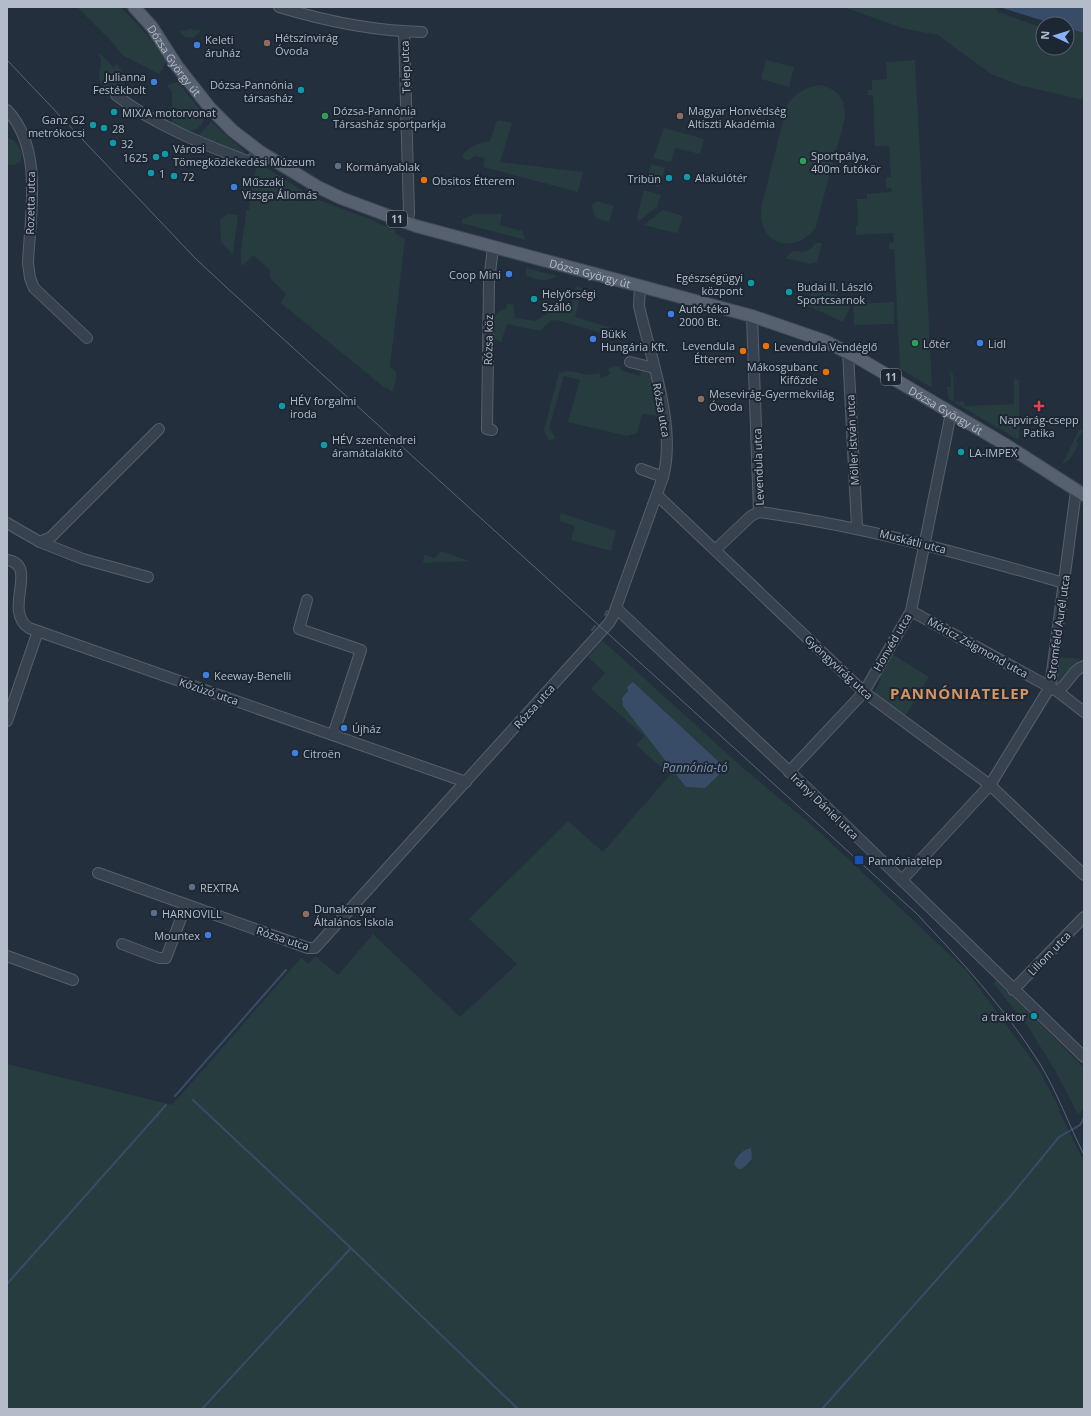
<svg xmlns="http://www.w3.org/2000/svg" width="1091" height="1416" viewBox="0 0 1091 1416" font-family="'Open Sans',sans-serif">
<rect width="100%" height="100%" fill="#242f3e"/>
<g fill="#263c3f">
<path d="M 77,7 L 120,7 C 137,23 155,42 166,63 L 159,74 L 122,55 L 115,45 Z"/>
<polygon points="844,7 995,7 998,12 1043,28 1043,48 1067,48 1067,28 1084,33 1084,100 1019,85 991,74 938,35 902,28"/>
<polygon points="189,29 200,30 200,32 193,38 185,37 180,32"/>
<path d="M 100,53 L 113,67 L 117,64 C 124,73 129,82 120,92 L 110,92 C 107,89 103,86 101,83 C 95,74 105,64 99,55 Z"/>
<polygon points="766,60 794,67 789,87 761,79"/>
<polygon points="915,60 931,364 932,385 931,387 900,369 894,249 889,249 889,243 894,242 893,233 856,235 856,226 858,226 857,199 867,199 867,194 892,192 891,188 886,188 886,177 891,177 889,146 875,146 873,95 868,95 868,90 872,90 872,80 887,79 886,62"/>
<path d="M 178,82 L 204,115 C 204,134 182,134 172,123 L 172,93 L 167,85 Z"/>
<path d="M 820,85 C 839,89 845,99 845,118 L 815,229 C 790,258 755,241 762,204 L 787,105 C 796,93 805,87 820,85 Z"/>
<path d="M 497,120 L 512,123 L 500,162 L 583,172 L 578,192 L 483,167 L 485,158 L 475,156 L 468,161 L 463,158 L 463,154 C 472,145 478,143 490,141 Z"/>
<polygon points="211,122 243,150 244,154 243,155 199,137 200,134"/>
<polygon points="664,128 704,139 700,154 675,148 671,162 653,158"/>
<polygon points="7,138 14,140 22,152 21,161 14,165 7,164"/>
<polygon points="651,164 665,168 660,187 646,183"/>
<path d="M 259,165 L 264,166 L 316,199 L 370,219 L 396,231 L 395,233 L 405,239 L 390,367 L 396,371 L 396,381 L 392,392 L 386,387 L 385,388 L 281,303 L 286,294 L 270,278 L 270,270 L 253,255 L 242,266 C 238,254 246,225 246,210 L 249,210 L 251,180 L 254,180 L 256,168 Z"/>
<polygon points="644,190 661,195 657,207 639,221 637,217"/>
<polygon points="597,201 614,206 609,222 596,218 591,205"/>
<polygon points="663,210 683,216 678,232 675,233 644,225"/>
<polygon points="228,214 238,215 233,254 221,242 220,219"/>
<polygon points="474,214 502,214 500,225 522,231 526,240 461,223 463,219"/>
<path d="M 816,243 L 822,243 L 817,262 L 810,264 L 785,258 L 793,251 C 804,253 809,252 816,243 Z"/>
<path d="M 526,268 L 557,276 C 546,282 537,281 526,275 Z"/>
<polygon points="815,285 852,303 843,322 806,305"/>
<path d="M 576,286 L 582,288 L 575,317 L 622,331 L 625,340 L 557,320 L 550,321 L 540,331 L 507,324 L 501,342 L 493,338 C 491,327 491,311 506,309 L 507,304 L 513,304 L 515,318 L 535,321 L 554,309 L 569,313 Z"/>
<polygon points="894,302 894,324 854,325 853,304"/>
<path d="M 614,366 L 621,367 L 620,370 L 640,376 L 641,371 L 652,374 L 658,401 L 655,402 L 657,416 L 642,414 L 637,433 L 627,436 L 568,422 L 580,380 L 564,376 L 549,428 L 555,438 L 549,441 L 544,430 L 559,373 C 575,367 582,379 599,373 L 601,378 L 610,374 L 608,369 Z"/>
<polygon points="950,370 953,375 954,401 964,402 965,406 1014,404 1014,379 1019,380 1019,438 1017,439 949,399 947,387 951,387"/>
<polygon points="1084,429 1076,441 1079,444 1070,459 1062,465 1079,430"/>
<polygon points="561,513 616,531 611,551 571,540 575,526 559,521"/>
<polygon points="441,551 469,561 423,563 424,555 435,558"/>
<polygon points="602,640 743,768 813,826 966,970 1038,1068 1060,1110 1059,1111 1082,1158 1084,1154 1084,1409 7,1409 7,1064 172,1105 301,958 309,964 315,956 338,975 373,934 460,1017 517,964 469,919 568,821 603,852 670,775 636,745 644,736 591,689 605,673 588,657"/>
<polygon points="892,654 929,677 905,716 874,693 881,680 879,676"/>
<polygon points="1059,657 1081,659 1059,686 1054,684"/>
<polygon points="997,980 1084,1068 1082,1073 1084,1075 1084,1107 1078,1115 1056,1072 1027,1025 993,983"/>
</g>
<g fill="#394c67">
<polygon points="999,7 1084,7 1084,33 1067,28 1067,24 1054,24"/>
<polygon points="633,682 720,763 723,771 705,788 686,787 623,706 622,698 628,691 627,687"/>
<path d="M 751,1148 L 752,1159 C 746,1165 740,1175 734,1164 C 736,1156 743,1150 751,1148 Z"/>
</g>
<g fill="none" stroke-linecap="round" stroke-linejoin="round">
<g stroke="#394c67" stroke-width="2">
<polyline points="605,615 607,611"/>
<polyline points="592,630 595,626"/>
<polyline points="175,1096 286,970"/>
<polyline points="193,1100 351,1248 518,1409"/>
<polyline points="7,1284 166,1105"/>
<polyline points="202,1409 351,1248"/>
<polyline points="822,1409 1009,1198 1059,1137 1080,1125 1084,1118"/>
</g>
<g stroke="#565f6c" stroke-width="12">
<g id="minor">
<path d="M 279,7 C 325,21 374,31 422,32"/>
<polyline points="404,31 409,213 407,223"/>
<path d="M 116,95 C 154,125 205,145 250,162 L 259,151"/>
<path d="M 7,110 C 44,149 30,215 28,263 L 30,278 L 34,288 L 87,338"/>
<polyline points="848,352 857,527"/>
<polyline points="630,362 654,368"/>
<polyline points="492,430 487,429 489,282 493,247"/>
<polyline points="641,469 663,477"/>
<polyline points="657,495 864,692 990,785 1084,875"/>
<path d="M 759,512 C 863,526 963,554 1064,583"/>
<polyline points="7,523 40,542 51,537 159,429"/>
<polyline points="40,542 83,559 148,577"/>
<polyline points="715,550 751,516 759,512 752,316"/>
<path d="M 7,560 C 40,565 2,610 29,628 L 466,782"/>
<polyline points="307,600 299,629 361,650 333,735"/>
<polyline points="616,608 807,788 1084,1057"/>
<polyline points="911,611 1057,691 1084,712"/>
<path d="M 1057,691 C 1069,685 1071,670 1084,666"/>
<polyline points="7,721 38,631"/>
<polyline points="789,772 864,692 911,611 951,413"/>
<path d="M 98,873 L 308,948 L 315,948 L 609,623 L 613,616 L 663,477 C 677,427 650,356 639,306 L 640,286"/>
<polyline points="902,880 990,785 1050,687 1076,491"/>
<polyline points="122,944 159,958 166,958 186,905"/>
<polyline points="7,956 73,980"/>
<polyline points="1013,990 1084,917"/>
</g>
</g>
<g stroke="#414a57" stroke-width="14">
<g id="major">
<path id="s1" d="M 134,7 L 152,27 L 177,66 L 210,108 L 233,131 L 259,151 L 318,187 L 341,198 L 416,226 L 752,316 L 825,341 L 860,359 L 1006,445 L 1084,495"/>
</g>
</g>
<use href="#minor" stroke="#38414e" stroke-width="10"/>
<use href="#major" stroke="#56606e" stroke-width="12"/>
<path stroke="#5a6575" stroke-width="1" d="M 7,60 L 195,258 L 226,287 L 916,913 C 961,961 1005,1008 1040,1064 C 1057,1092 1069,1125 1084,1155"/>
</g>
<g fill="#8d6e63" stroke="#1d2633" stroke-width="1.5">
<circle cx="267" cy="43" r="4"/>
<circle cx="680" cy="116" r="4"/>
<circle cx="701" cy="399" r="4"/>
<circle cx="306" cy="914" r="4"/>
</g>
<g fill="#3f7fe0" stroke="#1d2633" stroke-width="1.5">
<circle cx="197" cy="45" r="4"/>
<circle cx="154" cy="82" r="4"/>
<circle cx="234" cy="187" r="4"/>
<circle cx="509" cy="274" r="4"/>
<circle cx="671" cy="314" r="4"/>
<circle cx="593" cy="339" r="4"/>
<circle cx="980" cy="343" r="4"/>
<circle cx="206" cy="675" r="4"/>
<circle cx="344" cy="728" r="4"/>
<circle cx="295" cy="753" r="4"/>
<circle cx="208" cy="935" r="4"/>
</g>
<g fill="#0f9aa8" stroke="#1d2633" stroke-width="1.5">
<circle cx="301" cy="90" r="4"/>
<circle cx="114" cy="112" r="4"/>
<circle cx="93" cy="125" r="4"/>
<circle cx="104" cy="128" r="4"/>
<circle cx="113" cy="143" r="4"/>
<circle cx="165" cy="154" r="4"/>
<circle cx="156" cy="157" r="4"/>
<circle cx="151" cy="173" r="4"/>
<circle cx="174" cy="176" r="4"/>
<circle cx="687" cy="177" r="4"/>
<circle cx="669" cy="178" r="4"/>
<circle cx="751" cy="283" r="4"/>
<circle cx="789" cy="292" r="4"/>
<circle cx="534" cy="299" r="4"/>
<circle cx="282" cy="406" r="4"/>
<circle cx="324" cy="445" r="4"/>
<circle cx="961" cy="452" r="4"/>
<circle cx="1034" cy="1016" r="4"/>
</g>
<g fill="#2e9e5b" stroke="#1d2633" stroke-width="1.5">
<circle cx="325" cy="116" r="4"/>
<circle cx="803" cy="161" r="4"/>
<circle cx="915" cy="343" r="4"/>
</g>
<g fill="#5c6f8a" stroke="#1d2633" stroke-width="1.5">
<circle cx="338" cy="166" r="4"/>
<circle cx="192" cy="887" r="4"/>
<circle cx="154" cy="913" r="4"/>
</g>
<g fill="#e8710a" stroke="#1d2633" stroke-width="1.5">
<circle cx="424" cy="180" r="4"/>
<circle cx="766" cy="346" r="4"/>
<circle cx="743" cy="351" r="4"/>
<circle cx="826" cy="372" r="4"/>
</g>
<path fill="#e0444e" stroke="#1d2633" stroke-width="1.5" d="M1037 400h4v4h4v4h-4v4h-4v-4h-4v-4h4z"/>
<rect fill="#1a4fb4" stroke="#1d2633" stroke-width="1.5" x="854" y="855" width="10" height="10" rx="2"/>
<g text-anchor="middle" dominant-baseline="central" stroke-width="4" stroke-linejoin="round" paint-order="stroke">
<g fill="#1d2633" stroke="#878f9c" stroke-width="1">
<rect x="387" y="211" width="20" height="16" rx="3"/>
<rect x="881" y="369" width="20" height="16" rx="3"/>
</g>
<g font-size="10" font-weight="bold" fill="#b4bcc9">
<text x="397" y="219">11</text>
<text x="891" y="377">11</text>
</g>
<g font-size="11" fill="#b4bcc9" stroke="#1d2633" text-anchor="start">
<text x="275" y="37">Hétszínvirág<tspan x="275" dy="13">Óvoda</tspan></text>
<text x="205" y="39">Keleti<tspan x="205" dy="13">áruház</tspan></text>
<text x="146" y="76" text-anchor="end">Julianna<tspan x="146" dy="13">Festékbolt</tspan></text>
<text x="293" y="84" text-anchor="end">Dózsa-Pannónia<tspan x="293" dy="13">társasház</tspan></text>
<text x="333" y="110">Dózsa-Pannónia<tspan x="333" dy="13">Társasház sportparkja</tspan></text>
<text x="688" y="110">Magyar Honvédség<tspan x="688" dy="13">Altiszti Akadémia</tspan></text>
<text x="122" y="112">MIX/A motorvonat</text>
<text x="85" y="119" text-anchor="end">Ganz G2<tspan x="85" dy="13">metrókocsi</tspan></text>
<text x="112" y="128">28</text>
<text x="121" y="143">32</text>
<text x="173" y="148">Városi<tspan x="173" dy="13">Tömegközlekedési Múzeum</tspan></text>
<text x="811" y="155">Sportpálya,<tspan x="811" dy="13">400m futókör</tspan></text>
<text x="148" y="157" text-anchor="end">1625</text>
<text x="346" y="166">Kormányablak</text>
<text x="159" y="173">1</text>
<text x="182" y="176">72</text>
<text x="695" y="177">Alakulótér</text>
<text x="661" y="178" text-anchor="end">Tribün</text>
<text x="432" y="180">Obsitos Étterem</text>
<text x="242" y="181">Műszaki<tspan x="242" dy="13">Vizsga Állomás</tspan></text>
<text x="501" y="274" text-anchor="end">Coop Mini</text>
<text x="743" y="277" text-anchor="end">Egészségügyi<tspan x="743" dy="13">központ</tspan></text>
<text x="797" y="286">Budai II. László<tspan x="797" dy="13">Sportcsarnok</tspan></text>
<text x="542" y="293">Helyőrségi<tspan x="542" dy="13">Szálló</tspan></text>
<text x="679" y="308">Autó-téka<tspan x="679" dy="13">2000 Bt.</tspan></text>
<text x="601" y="333">Bükk<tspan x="601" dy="13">Hungária Kft.</tspan></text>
<text x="923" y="343">Lőtér</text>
<text x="988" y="343">Lidl</text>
<text x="735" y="345" text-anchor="end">Levendula<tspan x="735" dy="13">Étterem</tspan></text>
<text x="774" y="346">Levendula Vendéglő</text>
<text x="818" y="366" text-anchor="end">Mákosgubanc<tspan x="818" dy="13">Kifőzde</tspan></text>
<text x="709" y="393">Mesevirág-Gyermekvilág<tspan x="709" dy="13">Óvoda</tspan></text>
<text x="290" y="400">HÉV forgalmi<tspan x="290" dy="13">iroda</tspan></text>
<text x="1039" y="419" text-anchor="middle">Napvirág-csepp<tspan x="1039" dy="13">Patika</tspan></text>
<text x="332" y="439">HÉV szentendrei<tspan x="332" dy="13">áramátalakító</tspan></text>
<text x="969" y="452">LA-IMPEX</text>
<text x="214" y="675">Keeway-Benelli</text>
<text x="352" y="728">Újház</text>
<text x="303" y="753">Citroën</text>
<text x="868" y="860">Pannóniatelep</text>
<text x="200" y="887">REXTRA</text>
<text x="314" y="908">Dunakanyar<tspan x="314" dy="13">Általános Iskola</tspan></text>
<text x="162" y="913">HARNOVILL</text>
<text x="200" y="935" text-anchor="end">Mountex</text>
<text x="1026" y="1016" text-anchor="end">a traktor</text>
</g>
<g font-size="11" fill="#b4bcc9" stroke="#1d2633">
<text stroke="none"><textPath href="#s1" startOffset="67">Dózsa György út</textPath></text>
<text transform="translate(405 67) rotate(-92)">Telep utca</text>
<text transform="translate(30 203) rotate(-89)">Rozetta utca</text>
<text stroke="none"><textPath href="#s1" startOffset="547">Dózsa György út</textPath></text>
<text transform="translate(488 340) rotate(-89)">Rózsa köz</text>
<text transform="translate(662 410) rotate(80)">Rózsa utca</text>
<text stroke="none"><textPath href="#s1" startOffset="931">Dózsa György út</textPath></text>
<text transform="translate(852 440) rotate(-93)">Möller István utca</text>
<text transform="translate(758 467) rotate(-92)">Levendula utca</text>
<text transform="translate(913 541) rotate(14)">Muskátli utca</text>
<text transform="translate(1058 627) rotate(-82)">Stromfeld Aurél utca</text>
<text transform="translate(892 642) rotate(-60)">Honvéd utca</text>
<text transform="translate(978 647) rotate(29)">Móricz Zsigmond utca</text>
<text transform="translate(839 667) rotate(43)">Gyöngyvirág utca</text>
<text transform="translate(209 691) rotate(19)">Kőzúzó utca</text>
<text transform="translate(534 706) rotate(-48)">Rózsa utca</text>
<text transform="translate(825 806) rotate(44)">Irányi Dániel utca</text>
<text transform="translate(283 938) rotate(18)">Rózsa utca</text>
<text transform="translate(1049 953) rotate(-46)">Liliom utca</text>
</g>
<g font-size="12" font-style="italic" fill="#7c92b1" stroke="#1d2633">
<text x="695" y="767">Pannónia-tó</text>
</g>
<g font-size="15" font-weight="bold" letter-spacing="1" fill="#d59563" stroke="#1d2633">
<text x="960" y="693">PANNÓNIATELEP</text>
</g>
</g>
<rect width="1091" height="1416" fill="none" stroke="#b4bcc9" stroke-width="16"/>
<g transform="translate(1055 36) rotate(274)"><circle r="19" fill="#1d2633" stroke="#59626f"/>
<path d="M0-3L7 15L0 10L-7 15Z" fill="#8ab4f8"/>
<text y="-6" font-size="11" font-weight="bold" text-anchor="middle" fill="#b4bcc9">N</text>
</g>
</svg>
